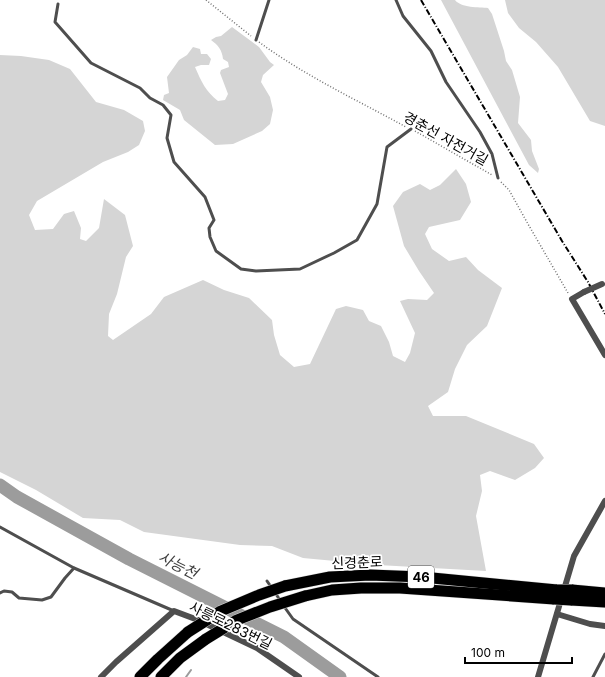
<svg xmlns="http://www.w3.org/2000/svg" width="605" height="677" viewBox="0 0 605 677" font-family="Inter,'Noto Sans KR',sans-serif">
<rect width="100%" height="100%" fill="#fff"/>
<g fill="#d5d5d5">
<path d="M 441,0 L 455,0 C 461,8 479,7 488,8 L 492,14 L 504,51 L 506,61 L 512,70 L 520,97 L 518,123 L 531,140 L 532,151 L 539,169 L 538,173 L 529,165 Z"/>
<polygon points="505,0 605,0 605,126 590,121 558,67 536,42 519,28 508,13"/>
<path d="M 232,27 L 259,47 L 270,62 L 274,65 L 263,75 L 261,82 L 270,97 L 273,110 L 270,124 L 262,131 L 233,144 L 215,145 L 184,120 L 180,110 L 163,100 L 164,95 L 169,93 L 167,77 L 179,60 L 187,55 L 193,47 L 200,49 L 201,54 L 207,54 L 211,59 L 209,65 L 201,65 L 195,67 C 201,81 206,92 218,101 L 225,100 L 228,94 L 220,73 L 221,70 L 229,67 L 228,62 L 223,59 C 222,50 218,45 211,40 L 216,37 L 221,36 Z"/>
<polygon points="0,55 21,56 49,60 70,69 96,102 124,110 143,121 145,131 139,145 128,152 103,162 37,201 29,215 35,230 53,229 64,214 74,211 81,228 80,239 86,241 99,228 104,199 125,215 133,246 126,257 117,294 109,314 108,336 113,340 151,314 164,297 203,280 224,290 249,298 272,320 274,335 280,355 294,367 310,364 336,309 346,306 363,310 369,321 381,326 389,342 393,356 405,362 410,353 415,333 400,301 408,299 427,300 434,293 419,271 404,246 393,206 403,192 420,184 430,190 440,185 456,169 466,184 471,202 460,220 429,227 425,234 432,249 449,261 466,257 478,270 502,288 487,326 467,345 455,369 448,392 428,406 433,416 466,416 534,444 544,458 535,468 515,480 490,471 480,475 482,491 476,516 486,571 378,565 303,558 272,546 240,545 144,532 120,520 83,518 36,490 0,472"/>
</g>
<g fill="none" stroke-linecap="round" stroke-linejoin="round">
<polyline stroke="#9c9c9c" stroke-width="2" points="186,677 191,670"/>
<polyline stroke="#9c9c9c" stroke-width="13" points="0,485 17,497 129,559 284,637 340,677"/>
<g stroke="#dbdbdb" stroke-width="12">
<g id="highway">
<polyline points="285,586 330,577 370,575 422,577 557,590"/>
<polyline points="572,590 605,593"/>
<polyline points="305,596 332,590 361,588 400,588 554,599"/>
<polyline points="571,600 605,602"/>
<polyline points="140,677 158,659 188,632"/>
<polyline points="161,677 180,658 206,639"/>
</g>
</g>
<g stroke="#707070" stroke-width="1.5" stroke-dasharray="1 2" stroke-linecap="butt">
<polyline points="206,0 251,36"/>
<path d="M 259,42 C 305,76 357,100 406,127"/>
<polyline points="415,131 492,175"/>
<polyline points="501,182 509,190 528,224 568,293"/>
</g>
<g stroke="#4e4e4e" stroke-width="3">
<polyline points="396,0 403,16 431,51 446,82 480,132 492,154 498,178"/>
<polyline points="58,4 55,22 91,63 140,88 150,98 163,105 171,115 167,138 174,162 205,197 214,220 209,228 210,237 216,251 241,269 256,271 300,269 334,253 357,240 377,204 387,147 411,129"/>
<polyline points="256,40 269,0"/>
<polyline points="0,527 74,568 174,611"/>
<polyline points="267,581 280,600"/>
<polyline points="0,593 4,591 12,592 19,598 42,600 51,597 65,578 74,568"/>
<polyline points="283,605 293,619 378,677"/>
<polyline points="593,677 605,654"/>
</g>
<g stroke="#4e4e4e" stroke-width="6">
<polyline points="584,292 572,299 605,355"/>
<polyline points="557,614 590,624 605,626"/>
<polyline points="101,677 116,662 174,611 198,620 257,648 299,677"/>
<polyline points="538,677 574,556 605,501"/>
</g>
<use href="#highway" stroke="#000" stroke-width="11"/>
<polyline stroke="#000" stroke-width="2" stroke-dasharray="6 2 1 2" stroke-linecap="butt" points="421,0 562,241 588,282 605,314"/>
<g stroke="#dbdbdb" stroke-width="12" stroke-linecap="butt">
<g id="highway-bridge">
<polyline points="557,590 572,590"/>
<polyline points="554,599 571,600"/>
<polyline points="188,632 221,611 259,595 285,586"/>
<polyline points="206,639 237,620 270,607 305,596"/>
</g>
</g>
<polyline stroke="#4e4e4e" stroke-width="6" points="584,292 602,284"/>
<use href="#highway-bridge" stroke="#000" stroke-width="11"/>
</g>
<g text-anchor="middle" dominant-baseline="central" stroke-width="3.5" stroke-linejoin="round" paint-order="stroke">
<rect fill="#fff" stroke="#4c4c4c" stroke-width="1" x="408" y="566" width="26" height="22" rx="3"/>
<g font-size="13" font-weight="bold" fill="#000">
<text x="421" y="577">46</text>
</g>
<g font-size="14" fill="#000" stroke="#fff">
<text transform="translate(446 138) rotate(29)">경춘선 자전거길</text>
<text transform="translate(357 562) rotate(-2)">신경춘로</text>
<text transform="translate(231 625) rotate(26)">사릉로283번길</text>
</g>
<g font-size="15" font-style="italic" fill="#3d3d3d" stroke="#fff">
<text transform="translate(178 565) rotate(27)">사능천</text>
</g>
</g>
<path d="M465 657v6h107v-6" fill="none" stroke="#000000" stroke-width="2"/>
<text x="471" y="657" font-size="12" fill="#000000" stroke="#ffffff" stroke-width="3" paint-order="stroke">100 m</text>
</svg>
